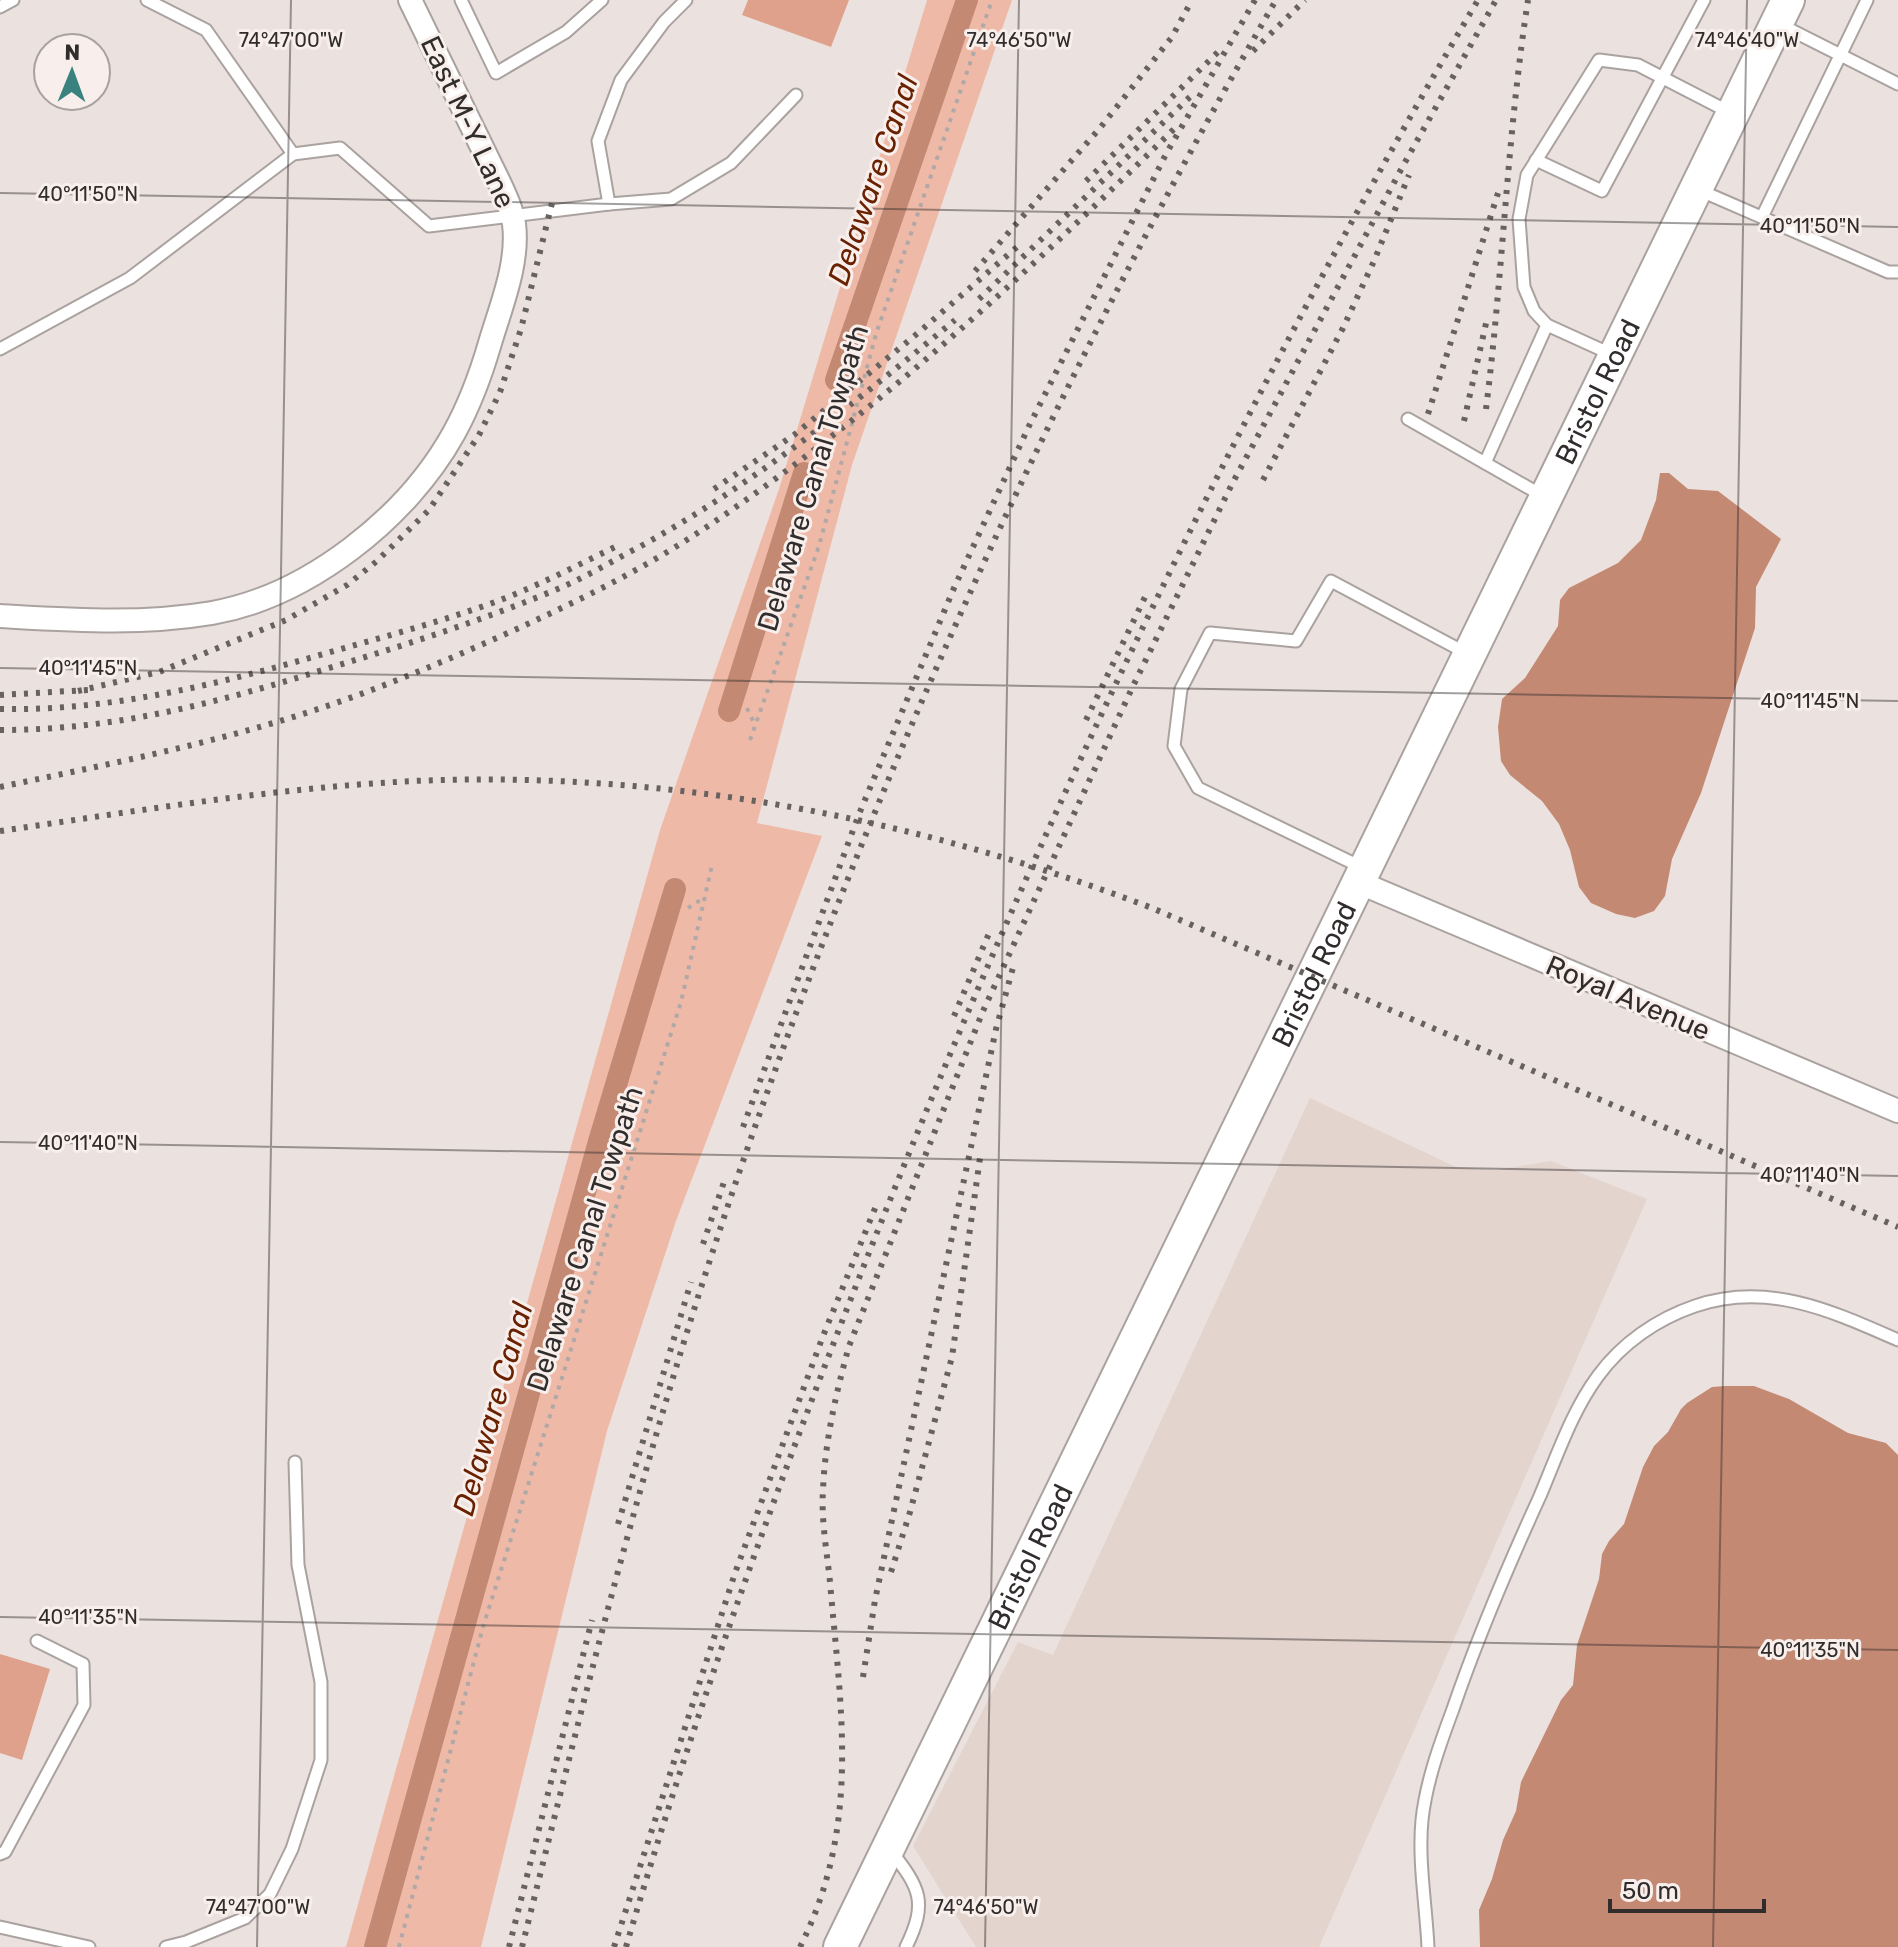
<svg xmlns="http://www.w3.org/2000/svg" width="1898" height="1947" viewBox="0 0 1898 1947" font-family="Rubik,sans-serif">
<rect width="100%" height="100%" fill="#ebe2df"/>
<polygon fill="#e3d4cd" points="1310,1098 1456,1167 1496,1170 1551,1161 1647,1199 1319,1947 976,1947 913,1846 1018,1642 1053,1655"/>
<polygon fill="#eebaa7" points="927,0 1012,0 852,465 757,823 822,836 676,1221 607,1431 481,1947 346,1947 660,830 779,489"/>
<g fill="#c48973">
<polygon points="1660,473 1669,473 1688,489 1718,491 1781,539 1756,587 1755,628 1701,793 1672,859 1665,896 1654,911 1635,918 1616,914 1591,903 1579,887 1570,850 1559,824 1542,801 1510,775 1501,761 1498,727 1502,699 1525,678 1558,626 1560,600 1569,588 1618,563 1641,540 1656,500"/>
<polygon points="1725,1386 1754,1386 1789,1399 1848,1433 1886,1443 1898,1455 1898,1947 1480,1947 1479,1910 1492,1879 1503,1840 1516,1811 1521,1782 1561,1700 1573,1685 1577,1645 1599,1579 1602,1554 1609,1541 1624,1524 1643,1467 1654,1446 1668,1432 1681,1409 1687,1403 1712,1387"/>
</g>
<g fill="none" stroke-linecap="round" stroke-linejoin="round">
<g stroke="#c48973" stroke-width="22">
<polyline points="836,380 967,0"/>
<polyline points="729,711 804,473"/>
<polyline points="375,1947 600,1138 675,889"/>
</g>
</g>
<g fill="#dfa18b">
<polygon points="748,0 849,0 831,47 742,15"/>
<polygon points="0,1654 50,1669 22,1760 0,1753"/>
</g>
<g fill="none" stroke-linecap="round" stroke-linejoin="round">
<g stroke="#aaa29f" stroke-width="15">
<g id="lane">
<polyline points="147,0 206,30 293,154 340,148 429,226 609,204 598,141 621,80 664,22 686,0"/>
<polyline points="461,0 496,73 566,32 602,0"/>
<polyline points="0,7 13,0"/>
<polyline points="1781,25 1898,84"/>
<polyline points="1536,160 1602,191 1704,0"/>
<polyline points="1699,190 1888,272 1898,272"/>
<polyline points="609,204 671,199 731,163 796,95"/>
<polyline points="1762,217 1867,0"/>
<polyline points="0,349 130,278 293,154"/>
<polyline points="1613,355 1547,325 1534,311 1524,287 1519,219 1527,175 1599,60 1638,65 1731,113"/>
<polyline points="1408,419 1543,496"/>
<polyline points="1485,463 1547,325"/>
<polyline points="1363,868 1198,788 1174,746 1181,689 1210,633 1296,641 1331,581 1468,654"/>
<path d="M 891,1851 C 920,1888 928,1902 906,1947"/>
<polyline points="0,1854 5,1852 84,1705 83,1664 37,1641"/>
<polyline points="0,1927 89,1947"/>
<polyline points="166,1947 186,1942 245,1918 270,1894 292,1849 321,1760 321,1682 298,1565 295,1462"/>
<path d="M 1428,1947 C 1426,1905 1418,1861 1422,1820 C 1426,1782 1440,1744 1453,1709 C 1478,1636 1508,1566 1540,1496 C 1557,1456 1572,1411 1598,1376 C 1622,1343 1657,1319 1695,1306 C 1768,1281 1832,1311 1898,1340"/>
</g>
</g>
<g stroke="#aaa29f" stroke-width="26">
<g id="street">
<path d="M 0,616 C 71,620 141,625 212,613 C 308,596 407,518 454,433 C 470,404 481,374 490,343 C 501,306 519,263 514,224 C 512,210 506,197 500,184 L 410,0"/>
<polyline points="1358,882 1898,1111"/>
</g>
</g>
<g stroke="#aaa29f" stroke-width="36">
<g id="secondary">
<path id="s1" d="M 840,1947 L 1788,0"/>
</g>
</g>
<g stroke="#b0a8a6" stroke-width="4" stroke-dasharray="4 6" stroke-linecap="butt">
<polyline points="747,708 754,723"/>
<polyline points="750,740 819,546 876,334 992,0"/>
<polyline points="688,908 705,897"/>
<polyline points="399,1947 483,1627 681,1002 712,865"/>
</g>
<use href="#lane" stroke="#fff" stroke-width="11"/>
<use href="#street" stroke="#fff" stroke-width="22"/>
<use href="#secondary" stroke="#fff" stroke-width="32"/>
<g stroke="#676160" stroke-width="6" stroke-dasharray="4 8" stroke-linecap="butt">
<polyline points="1253,51 1305,0"/>
<polyline points="1086,181 1218,52"/>
<polyline points="975,271 1100,128 1172,37 1192,0"/>
<polyline points="979,299 1193,94"/>
<path d="M 1486,409 C 1503,273 1507,136 1528,0"/>
<polyline points="1428,414 1498,193"/>
<polyline points="1464,421 1487,319"/>
<polyline points="1263,480 1343,328 1374,261 1409,175"/>
<polyline points="714,489 794,435 918,333 1017,247"/>
<polyline points="78,691 159,672 286,620 347,585 377,561 429,510 479,435 500,392 521,329 553,199"/>
<polyline points="0,695 88,690"/>
<path d="M 0,709 C 112,711 219,684 327,653 C 383,637 440,622 495,602 C 538,586 580,564 621,544"/>
<polyline points="1086,720 1145,597"/>
<path d="M 0,730 C 116,730 216,703 326,669 C 405,645 484,620 560,588 C 588,576 614,560 641,546 C 755,483 855,403 955,320"/>
<path d="M 0,787 C 105,765 212,744 315,710 C 385,687 452,658 519,628 C 582,599 645,568 702,530 C 875,415 1026,274 1174,129"/>
<path d="M 0,831 C 137,811 274,788 413,781 C 666,770 916,818 1152,908 L 1898,1227"/>
<polyline points="954,1016 990,931"/>
<polyline points="743,1127 859,814 954,588 1029,426 1166,154 1255,0"/>
<polyline points="703,1244 726,1176"/>
<polyline points="618,1524 691,1282"/>
<polyline points="891,1572 910,1512 952,1357 980,1158"/>
<polyline points="863,1677 875,1600 996,1029 1014,964"/>
<polyline points="509,1947 592,1620"/>
<path d="M 522,1947 C 579,1719 635,1490 708,1266 C 851,825 1044,401 1276,0"/>
<polyline points="614,1947 735,1573 823,1336 878,1201"/>
<path d="M 626,1947 C 698,1701 787,1458 882,1220 C 1050,800 1248,390 1478,0"/>
<path d="M 800,1947 C 861,1826 841,1711 830,1582 C 827,1552 821,1520 823,1490 C 825,1441 836,1393 849,1346 L 983,1011 L 1133,686 L 1232,484 L 1404,164 L 1496,0"/>
</g>
</g>
<path fill="none" stroke="#312d2c" stroke-width="2" stroke-opacity="0.45" d="M 0,193 L 1898,227M 0,668 L 1898,701M 0,1142 L 1898,1176M 0,1617 L 1898,1650M 257,1947 L 291,0M 985,1947 L 1019,0M 1713,1947 L 1747,0"/>
<g text-anchor="middle" dominant-baseline="central" stroke-width="6" stroke-linejoin="round" paint-order="stroke">
<g font-size="28" fill="#312d2c" stroke="#f8efec">
<text transform="translate(468 122) rotate(65)">East M-Y Lane</text>
<text stroke="none"><textPath href="#s1" startOffset="1730">Bristol Road</textPath></text>
<text transform="translate(813 478) rotate(-73)">Delaware Canal Towpath</text>
<text stroke="none"><textPath href="#s1" startOffset="1082">Bristol Road</textPath></text>
<text transform="translate(1628 998) rotate(23)">Royal Avenue</text>
<text transform="translate(585 1239) rotate(-72)">Delaware Canal Towpath</text>
<text stroke="none"><textPath href="#s1" startOffset="434">Bristol Road</textPath></text>
</g>
<g font-size="30" font-style="italic" fill="#692100" stroke="#f8efec">
<text transform="translate(873 180) rotate(-71)">Delaware Canal</text>
<text transform="translate(493 1409) rotate(-74)">Delaware Canal</text>
</g>
</g>
<g font-size="20" text-anchor="middle" fill="#312d2c" stroke="#f8efec" stroke-width="6" stroke-linejoin="round" paint-order="stroke">
<text x="291" y="47">74°47'00"W</text>
<text x="1019" y="47">74°46'50"W</text>
<text x="1747" y="47">74°46'40"W</text>
<text x="88" y="201">40°11'50"N</text>
<text x="1810" y="233">40°11'50"N</text>
<text x="88" y="675">40°11'45"N</text>
<text x="1810" y="708">40°11'45"N</text>
<text x="88" y="1150">40°11'40"N</text>
<text x="1810" y="1182">40°11'40"N</text>
<text x="88" y="1624">40°11'35"N</text>
<text x="1810" y="1657">40°11'35"N</text>
<text x="258" y="1914">74°47'00"W</text>
<text x="986" y="1914">74°46'50"W</text>
</g>
<g transform="translate(72 72) rotate(1)"><circle r="38" fill="#f8efec" stroke="#a8a19f" stroke-width="2"/>
<path d="M0-6L14 30L0 20L-14 30Z" fill="#3a827e"/>
<text y="-12" font-size="22" font-weight="bold" text-anchor="middle" fill="#312d2c">N</text>
</g>
<path d="M1610 1899v12h154v-12" fill="none" stroke="#312d2c" stroke-width="4"/>
<text x="1622" y="1899" font-size="24" fill="#312d2c" stroke="#f8efec" stroke-width="6" paint-order="stroke">50 m</text>
</svg>
